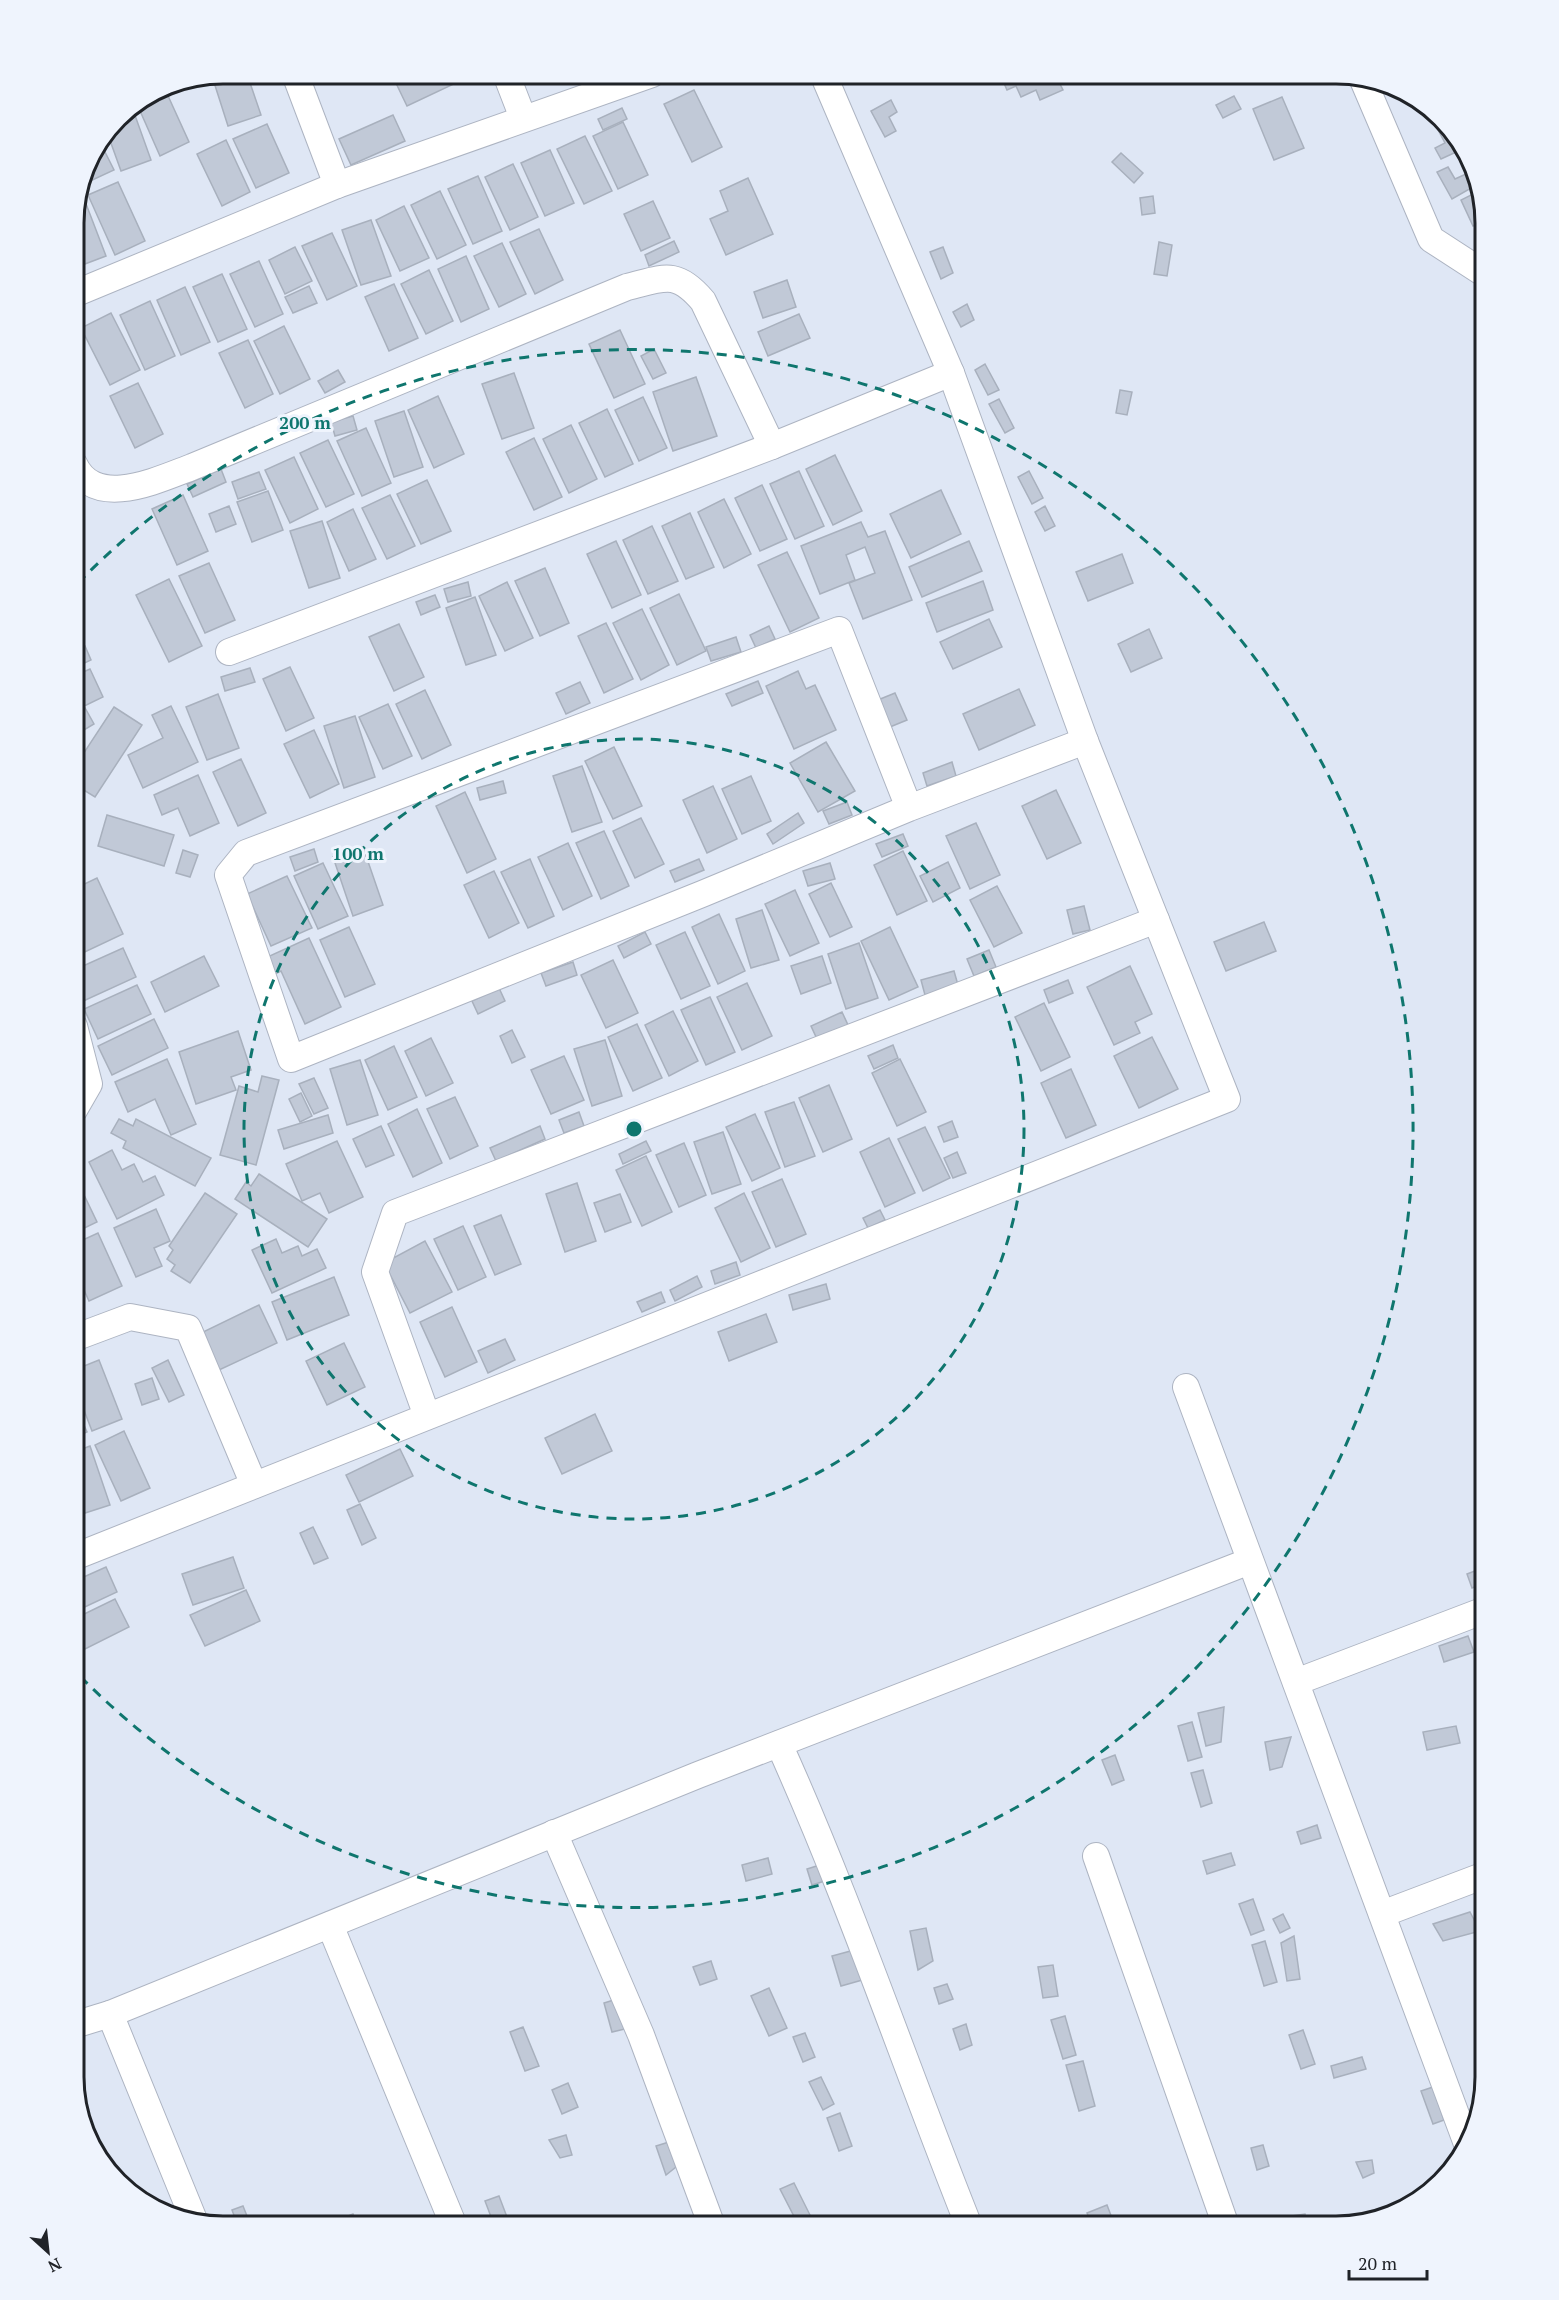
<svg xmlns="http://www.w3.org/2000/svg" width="1559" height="2300" viewBox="0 0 1559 2300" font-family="'PT Serif',serif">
<rect width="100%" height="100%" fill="#dfe7f5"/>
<g fill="#c1c9d7" stroke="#a8b0bd" stroke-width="1.5">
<polygon points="223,74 247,74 261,115 228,126 212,76"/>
<polygon points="401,74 454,74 458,82 407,106 393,77"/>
<polygon points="1000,74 1069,74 1070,77 1059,82 1063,90 1040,100 1036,90 1021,97 1016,86 1007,90"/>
<polygon points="164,87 189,142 160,156 137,104"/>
<polygon points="694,90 722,147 692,162 664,104"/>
<polygon points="1234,96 1241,109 1223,118 1216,105"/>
<polygon points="1282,97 1304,148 1274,160 1253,109"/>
<polygon points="891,100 897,112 889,117 896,131 885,137 871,111"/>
<polygon points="132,107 151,160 121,171 107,132 118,117"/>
<polygon points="622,108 627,119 603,130 598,119"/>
<polygon points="393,115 405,141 351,165 339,139"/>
<polygon points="623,122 648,175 618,189 593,136"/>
<polygon points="1442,123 1465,148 1441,159 1435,148 1445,143 1436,126"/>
<polygon points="267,124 289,173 256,188 233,139"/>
<polygon points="585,136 612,191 584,204 557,149"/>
<polygon points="226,140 250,192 222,206 197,154"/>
<polygon points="102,146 114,170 88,182 83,173 85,166 96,149"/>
<polygon points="550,150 574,203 545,216 521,163"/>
<polygon points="1121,153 1143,173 1134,183 1112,162"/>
<polygon points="513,164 538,217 510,230 485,177"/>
<polygon points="1448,167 1455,179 1466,174 1473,187 1452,199 1437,172"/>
<polygon points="478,176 502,231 473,244 448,189"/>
<polygon points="748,178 773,234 726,255 710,219 728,211 720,191"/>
<polygon points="118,182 145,241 115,255 88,195"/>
<polygon points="440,191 466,245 437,259 411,205"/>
<polygon points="1477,192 1485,221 1473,226 1461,200"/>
<polygon points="83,196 106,256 77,267 74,260 74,214 77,199"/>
<polygon points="1153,196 1155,213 1142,215 1140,198"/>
<polygon points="653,201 670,238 641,251 624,214"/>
<polygon points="404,206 429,258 400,271 376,220"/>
<polygon points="371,220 391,276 361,285 342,230"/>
<polygon points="539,229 563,280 535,294 510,242"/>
<polygon points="332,233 357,286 327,300 302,246"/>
<polygon points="674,241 679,252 649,266 645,255"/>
<polygon points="1159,242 1172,245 1167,276 1154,274"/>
<polygon points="502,243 526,294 499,307 474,256"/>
<polygon points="295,247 312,281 285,294 269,260"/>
<polygon points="943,247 953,273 941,279 930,252"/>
<polygon points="466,256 489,309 461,322 438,269"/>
<polygon points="259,261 283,314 255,327 230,274"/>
<polygon points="429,270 453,321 426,334 401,284"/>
<polygon points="222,274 247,329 218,342 193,287"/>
<polygon points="787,280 796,307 763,318 754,292"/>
<polygon points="394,284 418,338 389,351 365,297"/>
<polygon points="309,286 317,303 293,313 285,297"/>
<polygon points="185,287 210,342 181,355 157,300"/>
<polygon points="150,301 175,356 145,370 120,315"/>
<polygon points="967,304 974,320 961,327 953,312"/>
<polygon points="111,313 140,370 110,385 81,328"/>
<polygon points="799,314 810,338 768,356 758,332"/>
<polygon points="284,326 310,379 280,394 254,341"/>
<polygon points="620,330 645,384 614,398 589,344"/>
<polygon points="248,340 273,394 245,408 219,353"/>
<polygon points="654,349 666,373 653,379 641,356"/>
<polygon points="985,364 999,390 988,395 975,370"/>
<polygon points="338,370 345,382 325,393 318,381"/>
<polygon points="514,373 534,428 502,439 482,384"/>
<polygon points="696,377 717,436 673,451 653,392"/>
<polygon points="138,383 163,434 135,448 110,396"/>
<polygon points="1120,390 1132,392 1127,415 1116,413"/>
<polygon points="438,396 464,454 434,468 408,410"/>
<polygon points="643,397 667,448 639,461 615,410"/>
<polygon points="999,399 1014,428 1005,433 989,404"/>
<polygon points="607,409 633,464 605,477 579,423"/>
<polygon points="404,411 423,467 394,477 375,421"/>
<polygon points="353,416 357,430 335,436 331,422"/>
<polygon points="571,425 597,479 569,493 543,439"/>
<polygon points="366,428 391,483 362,496 337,441"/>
<polygon points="534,438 562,497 534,510 506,452"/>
<polygon points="328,440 354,494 326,507 300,453"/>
<polygon points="835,455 862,511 833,525 806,469"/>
<polygon points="294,457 318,509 290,523 265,470"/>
<polygon points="221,469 226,482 193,497 187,484"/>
<polygon points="799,471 824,526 795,539 770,484"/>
<polygon points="1029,471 1043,498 1032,504 1018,477"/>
<polygon points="259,472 266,489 238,499 232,482"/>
<polygon points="427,480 451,531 421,544 397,494"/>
<polygon points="762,485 787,539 760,551 735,498"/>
<polygon points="941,490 961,534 911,558 890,514"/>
<polygon points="268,491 283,530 252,542 237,502"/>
<polygon points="183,495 208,551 177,565 152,509"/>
<polygon points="390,495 415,546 387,559 362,508"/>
<polygon points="724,499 751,554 724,568 698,512"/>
<polygon points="229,506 236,524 216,532 209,514"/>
<polygon points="1045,506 1055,526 1045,531 1035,512"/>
<polygon points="353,509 376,559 349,571 327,522"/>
<polygon points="690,513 714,567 686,579 662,526"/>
<polygon points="322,521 340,578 309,588 290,531"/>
<polygon points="861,522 868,537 885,531 912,600 863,619 849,583 875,573 865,547 846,555 855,580 820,594 801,546"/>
<polygon points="652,526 678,581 648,594 623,540"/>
<polygon points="616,541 641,595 612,608 587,554"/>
<polygon points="969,541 982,571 922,597 909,567"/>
<polygon points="787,552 819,618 790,632 758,565"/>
<polygon points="1122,554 1133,583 1088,601 1076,572"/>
<polygon points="209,563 235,620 205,633 179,576"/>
<polygon points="545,568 569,623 540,636 515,581"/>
<polygon points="169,579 202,646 169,662 136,595"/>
<polygon points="983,581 993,610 937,632 926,603"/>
<polygon points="468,582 471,596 448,602 444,589"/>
<polygon points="507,582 533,638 505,651 479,596"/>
<polygon points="679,594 706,651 677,665 650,608"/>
<polygon points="435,595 440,607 421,615 416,602"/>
<polygon points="475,597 496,655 466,665 446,608"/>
<polygon points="642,609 669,665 641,680 613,623"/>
<polygon points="989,619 1002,647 953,669 940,642"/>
<polygon points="606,623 633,679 604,693 578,636"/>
<polygon points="399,624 424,677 394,691 369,637"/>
<polygon points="769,626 775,639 756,648 750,635"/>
<polygon points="1149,629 1162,658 1131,672 1118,644"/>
<polygon points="736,637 741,652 711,661 706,647"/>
<polygon points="85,646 91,660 74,668 74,651"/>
<polygon points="290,667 314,718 286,731 263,679"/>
<polygon points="250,668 255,682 225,691 221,677"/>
<polygon points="90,669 103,697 74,711 74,676"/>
<polygon points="798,671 806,689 815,685 836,730 794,749 766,686"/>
<polygon points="758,681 763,693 732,706 726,694"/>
<polygon points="580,682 590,703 566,714 556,693"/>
<polygon points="1019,689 1035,725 979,750 963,714"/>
<polygon points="425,690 451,745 422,759 396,704"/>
<polygon points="895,693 907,720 885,729 873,702"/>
<polygon points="218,694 239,748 207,760 186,707"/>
<polygon points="388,704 412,756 383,769 359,717"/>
<polygon points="84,706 94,724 79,733 74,724 74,713"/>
<polygon points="171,706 198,762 143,788 128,755 163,738 152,715"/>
<polygon points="114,707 142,725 95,797 74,784 74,768"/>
<polygon points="355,716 375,777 344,788 324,726"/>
<polygon points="314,730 339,784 310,798 284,744"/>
<polygon points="826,742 855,791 818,812 790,763"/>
<polygon points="614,747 642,806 613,819 585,761"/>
<polygon points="241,759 266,813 238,826 213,772"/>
<polygon points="952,762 956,776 927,786 923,773"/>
<polygon points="582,766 602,822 572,832 553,776"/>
<polygon points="198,775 219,823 190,836 178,808 162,815 154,795"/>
<polygon points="751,776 771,821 742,834 722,789"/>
<polygon points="503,781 506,793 480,800 477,788"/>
<polygon points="713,786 737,839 707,853 683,800"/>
<polygon points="1056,790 1081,843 1047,859 1022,806"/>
<polygon points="465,792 496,859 467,873 436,806"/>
<polygon points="847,802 852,815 829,824 823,811"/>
<polygon points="798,813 804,823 773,844 767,834"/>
<polygon points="107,815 174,835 164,866 98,846"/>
<polygon points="641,818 664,864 635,878 613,831"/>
<polygon points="976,823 1000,875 970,889 946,836"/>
<polygon points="604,831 629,886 601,899 576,843"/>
<polygon points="903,834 908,846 882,857 876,844"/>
<polygon points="568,843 592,896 563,910 538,857"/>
<polygon points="363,847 383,905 353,916 333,857"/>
<polygon points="314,849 318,862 295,871 290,857"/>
<polygon points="183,850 198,855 190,877 176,873"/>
<polygon points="903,851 927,901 897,915 874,865"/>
<polygon points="530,859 554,916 528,928 501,872"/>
<polygon points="699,859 704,870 675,882 670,871"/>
<polygon points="948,862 960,888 933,902 920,876"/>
<polygon points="323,863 348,916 318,929 294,876"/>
<polygon points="830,863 835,879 808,886 803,871"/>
<polygon points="494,871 519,923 489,938 464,885"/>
<polygon points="287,876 312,928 271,946 247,894"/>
<polygon points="97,878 123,934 74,957 74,889"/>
<polygon points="831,883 852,927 830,937 809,894"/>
<polygon points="997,886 1022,933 994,947 970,900"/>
<polygon points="795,890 819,943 790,956 765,904"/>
<polygon points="1084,906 1090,930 1073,934 1067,910"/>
<polygon points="762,910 779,960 751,968 736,919"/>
<polygon points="719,914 745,971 718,984 692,927"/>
<polygon points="1264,922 1276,951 1226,971 1214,942"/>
<polygon points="349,927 375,984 345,997 320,940"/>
<polygon points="890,927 918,987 889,1000 861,941"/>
<polygon points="645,932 651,944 624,958 618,946"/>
<polygon points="685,932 710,986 681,999 656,945"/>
<polygon points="309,938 341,1007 305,1024 281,971 271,976 263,959"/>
<polygon points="859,943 878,998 846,1009 828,954"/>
<polygon points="123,948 136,977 79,1003 74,992 74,970"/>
<polygon points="989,950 996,967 974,976 967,959"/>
<polygon points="204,956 219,986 165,1012 151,982"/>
<polygon points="822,956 831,983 801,994 791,966"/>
<polygon points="613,960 638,1013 606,1028 581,975"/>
<polygon points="573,962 577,975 546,986 541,973"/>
<polygon points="1130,966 1152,1014 1135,1022 1140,1033 1114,1045 1087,987"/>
<polygon points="954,971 958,985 925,995 921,980"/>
<polygon points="1068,980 1073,993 1049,1003 1044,990"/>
<polygon points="747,983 772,1036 742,1050 717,997"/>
<polygon points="137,985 151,1014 98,1039 84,1009"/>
<polygon points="499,988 505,1001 478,1014 472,1001"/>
<polygon points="710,997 735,1052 706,1065 681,1010"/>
<polygon points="1044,1003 1070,1057 1041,1071 1015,1017"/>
<polygon points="673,1011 698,1061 669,1076 645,1025"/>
<polygon points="842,1012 848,1025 817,1039 811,1026"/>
<polygon points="154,1019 168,1048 112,1075 98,1046"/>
<polygon points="637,1024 662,1078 633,1091 608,1037"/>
<polygon points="512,1030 525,1057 512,1063 500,1036"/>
<polygon points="238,1031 251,1070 231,1077 236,1090 196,1104 179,1052"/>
<polygon points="1152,1037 1178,1089 1139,1108 1114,1056"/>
<polygon points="431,1038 453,1083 426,1096 405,1051"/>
<polygon points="605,1040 622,1096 592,1106 574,1049"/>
<polygon points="893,1045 898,1058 874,1069 868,1056"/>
<polygon points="394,1046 417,1097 388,1110 365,1060"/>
<polygon points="564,1056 584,1100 551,1114 531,1070"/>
<polygon points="167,1059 196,1124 171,1135 155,1099 128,1112 115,1082"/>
<polygon points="900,1059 926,1112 897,1126 872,1073"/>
<polygon points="360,1060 378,1115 347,1125 330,1069"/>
<polygon points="1071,1069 1096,1125 1066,1138 1041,1083"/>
<polygon points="262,1076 279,1080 256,1165 220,1155 239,1086 258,1092"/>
<polygon points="314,1078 328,1108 314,1114 299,1084"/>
<polygon points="829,1085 852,1139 823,1152 799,1098"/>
<polygon points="301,1093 312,1116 300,1122 289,1099"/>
<polygon points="455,1097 478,1146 450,1159 427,1109"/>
<polygon points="794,1102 815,1156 785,1167 765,1112"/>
<polygon points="417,1109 442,1163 413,1177 388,1124"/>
<polygon points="579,1112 584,1126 564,1133 559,1120"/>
<polygon points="755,1114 780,1168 752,1181 726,1127"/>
<polygon points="328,1115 333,1133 284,1149 278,1130"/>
<polygon points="119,1119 133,1126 136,1119 211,1158 195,1186 123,1148 126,1141 111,1133"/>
<polygon points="952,1121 958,1137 944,1142 938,1127"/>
<polygon points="381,1126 394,1155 366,1167 353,1139"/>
<polygon points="540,1126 545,1139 496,1161 490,1148"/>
<polygon points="925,1127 950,1178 923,1191 898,1139"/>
<polygon points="723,1132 741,1184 712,1194 694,1142"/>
<polygon points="889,1138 915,1193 885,1207 860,1152"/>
<polygon points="337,1141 363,1197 329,1213 320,1193 302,1201 286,1164"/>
<polygon points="646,1141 651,1151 623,1164 619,1154"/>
<polygon points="684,1143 706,1195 679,1207 656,1155"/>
<polygon points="112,1150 122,1170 134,1164 143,1182 155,1176 164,1195 117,1219 89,1162"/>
<polygon points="957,1152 966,1173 953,1178 944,1158"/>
<polygon points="646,1156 672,1212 642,1226 616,1170"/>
<polygon points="74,1174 97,1222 74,1233"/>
<polygon points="259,1174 327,1219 308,1247 235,1199 246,1182 251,1186"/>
<polygon points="782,1179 806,1234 776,1247 752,1192"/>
<polygon points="577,1183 596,1241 565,1252 546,1194"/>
<polygon points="205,1193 237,1214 190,1283 171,1271 175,1265 167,1259 173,1250 169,1246"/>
<polygon points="744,1193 770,1248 741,1262 715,1208"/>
<polygon points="620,1194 631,1222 605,1232 594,1203"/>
<polygon points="156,1209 170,1241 154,1248 162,1266 136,1277 114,1228"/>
<polygon points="880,1210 885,1220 868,1228 863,1218"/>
<polygon points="501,1215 521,1264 495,1275 474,1226"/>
<polygon points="463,1226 486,1277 458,1290 434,1239"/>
<polygon points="98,1233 122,1286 89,1301 74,1268 74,1244"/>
<polygon points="276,1239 282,1253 298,1246 302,1256 317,1249 326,1268 272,1293 252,1250"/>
<polygon points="425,1241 452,1292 410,1313 384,1263"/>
<polygon points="736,1262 740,1275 715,1284 711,1271"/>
<polygon points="697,1276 702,1287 675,1301 670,1290"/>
<polygon points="334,1277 349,1315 287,1340 272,1302"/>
<polygon points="826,1284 830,1299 793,1310 789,1295"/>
<polygon points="661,1292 665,1302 642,1312 637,1302"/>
<polygon points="259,1305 277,1343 219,1370 201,1333"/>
<polygon points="452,1307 477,1362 445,1377 420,1322"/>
<polygon points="766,1314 777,1342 729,1361 718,1332"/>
<polygon points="505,1339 515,1360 488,1373 478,1351"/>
<polygon points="344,1343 365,1387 327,1405 306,1361"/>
<polygon points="99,1360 122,1419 92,1431 74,1384 74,1370"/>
<polygon points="168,1360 184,1395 169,1402 152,1368"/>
<polygon points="152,1378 159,1399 142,1405 135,1384"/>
<polygon points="74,1403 87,1432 74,1438"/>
<polygon points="595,1414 612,1451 562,1474 545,1438"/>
<polygon points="124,1431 150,1488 121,1501 95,1445"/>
<polygon points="90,1446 110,1505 82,1514 74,1491 74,1452"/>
<polygon points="400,1449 413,1476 359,1502 346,1475"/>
<polygon points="360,1504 376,1538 362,1545 347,1510"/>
<polygon points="313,1527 328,1558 314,1564 300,1533"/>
<polygon points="233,1557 244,1588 193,1605 182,1574"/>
<polygon points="106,1567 117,1592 74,1612 74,1574 77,1580"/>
<polygon points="1485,1567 1485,1583 1472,1588 1467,1574"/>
<polygon points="246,1590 260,1621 205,1646 190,1615"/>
<polygon points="115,1599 129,1627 75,1654 74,1619"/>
<polygon points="1468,1636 1474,1652 1444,1662 1439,1646"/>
<polygon points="1224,1707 1221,1742 1206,1746 1198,1713"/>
<polygon points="1192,1722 1202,1757 1188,1761 1178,1726"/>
<polygon points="1456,1726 1460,1743 1427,1750 1423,1732"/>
<polygon points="1291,1737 1282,1767 1270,1770 1265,1742"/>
<polygon points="1115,1755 1124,1780 1112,1785 1102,1760"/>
<polygon points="1203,1770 1212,1803 1201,1807 1191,1773"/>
<polygon points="1317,1825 1321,1838 1301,1844 1297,1832"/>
<polygon points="1231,1853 1235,1865 1207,1874 1203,1861"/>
<polygon points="768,1858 772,1874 746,1881 742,1865"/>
<polygon points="823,1864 828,1880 812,1885 807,1869"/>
<polygon points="1253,1899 1264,1930 1251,1935 1239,1904"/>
<polygon points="1470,1912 1480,1931 1443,1941 1433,1924"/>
<polygon points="1283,1914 1290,1928 1280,1933 1273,1919"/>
<polygon points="926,1928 933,1961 918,1970 910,1931"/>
<polygon points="1294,1936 1300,1979 1287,1981 1281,1943"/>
<polygon points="1265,1941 1277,1982 1264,1986 1252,1945"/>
<polygon points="858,1949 866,1979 841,1986 832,1956"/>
<polygon points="711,1961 717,1979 700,1985 693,1967"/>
<polygon points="1053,1965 1058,1996 1043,1998 1038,1967"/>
<polygon points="947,1984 953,1999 939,2004 934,1988"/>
<polygon points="769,1988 787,2028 769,2036 751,1996"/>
<polygon points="617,1999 625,2029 612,2032 604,2003"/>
<polygon points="1065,2016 1076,2055 1063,2059 1051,2020"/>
<polygon points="966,2024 972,2045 960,2050 953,2029"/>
<polygon points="523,2027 539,2066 525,2071 510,2032"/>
<polygon points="1303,2030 1315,2064 1301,2069 1289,2035"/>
<polygon points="805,2033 815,2057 803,2062 793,2037"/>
<polygon points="1362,2057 1366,2069 1334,2078 1331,2066"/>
<polygon points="1083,2061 1095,2106 1079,2111 1066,2065"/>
<polygon points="821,2077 834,2104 823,2110 809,2082"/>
<polygon points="568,2083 578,2107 562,2114 552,2090"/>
<polygon points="1433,2087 1444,2120 1433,2124 1421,2091"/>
<polygon points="840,2113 852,2146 839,2151 827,2118"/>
<polygon points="566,2135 572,2155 560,2158 549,2140"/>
<polygon points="669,2142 676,2167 666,2175 656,2146"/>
<polygon points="1263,2145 1269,2166 1257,2170 1251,2148"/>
<polygon points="1372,2160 1374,2173 1363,2178 1356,2162"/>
<polygon points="794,2183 814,2223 807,2226 799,2226 780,2189"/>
<polygon points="499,2196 507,2217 493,2222 485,2201"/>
<polygon points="1107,2205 1115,2226 1092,2226 1087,2213"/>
<polygon points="243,2206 251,2226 238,2226 232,2210"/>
<polygon points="353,2214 358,2226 339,2226 338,2220"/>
<polygon points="1305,2214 1307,2226 1286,2226 1285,2217"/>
</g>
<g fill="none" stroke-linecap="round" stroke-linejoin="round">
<g stroke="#adb4c2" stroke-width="28">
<g id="minor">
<polyline points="295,74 337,185"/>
<polyline points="506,74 523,118"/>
<polyline points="1363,80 1431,239 1485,274"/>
<polyline points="74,294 337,185 652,74"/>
<path d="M 74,464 C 95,510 157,480 192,467 L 627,287 C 664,278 676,269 703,301 L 772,446"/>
<polyline points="229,652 772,446 951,373"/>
<polyline points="909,808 839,630 246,853 228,875 291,1059 702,894 909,808 1085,741"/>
<polyline points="74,1110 89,1084 74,1026"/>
<polyline points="74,1338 130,1317 188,1328 254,1485"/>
<polyline points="1186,1387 1467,2144"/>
<polyline points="427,1416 375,1272 395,1213 1156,920"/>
<polyline points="74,1557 1227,1099 1085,741 951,373 823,74"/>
<polyline points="1296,1682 1485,1610"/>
<path d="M 779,1744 C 850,1901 905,2066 969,2226"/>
<polyline points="554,1833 641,2035 712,2226"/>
<polyline points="1096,1856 1226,2226"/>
<polyline points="1382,1914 1485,1875"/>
<polyline points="330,1925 454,2226"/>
<polyline points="74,2025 110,2014"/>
<polyline points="194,2220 110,2014 698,1775 1250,1561"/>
</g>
</g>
<use href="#minor" stroke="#fff" stroke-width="26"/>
</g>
<g fill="none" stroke="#0f766e" stroke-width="3" stroke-dasharray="10 8">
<circle cx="634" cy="1129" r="390"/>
<path d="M78 583A779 779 0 1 1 74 1670"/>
</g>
<path d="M0 0H1559V2300H0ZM223 84H1336A139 139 0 0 1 1475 223V2077A139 139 0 0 1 1336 2216H223A139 139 0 0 1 84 2077V223A139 139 0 0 1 223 84Z" fill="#eff4fd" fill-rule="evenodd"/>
<path fill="none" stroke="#202328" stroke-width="3" d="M223 84H1336A139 139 0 0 1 1475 223V2077A139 139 0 0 1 1336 2216H223A139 139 0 0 1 84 2077V223A139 139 0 0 1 223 84Z"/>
<circle cx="634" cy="1129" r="9" fill="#0f766e" stroke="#eff4fd" stroke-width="3"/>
<g font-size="18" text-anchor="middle" font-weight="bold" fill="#0f766e" stroke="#eff4fd" stroke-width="6" stroke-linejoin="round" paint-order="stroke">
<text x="305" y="429">200 m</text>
<text x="358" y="860">100 m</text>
</g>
<g transform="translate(48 2252) rotate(153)" stroke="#eff4fd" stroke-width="4.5" paint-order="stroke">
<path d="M0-4.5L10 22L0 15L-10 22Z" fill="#202328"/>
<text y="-9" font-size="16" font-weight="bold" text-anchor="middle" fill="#202328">N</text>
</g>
<path d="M1349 2270v9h78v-9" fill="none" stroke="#202328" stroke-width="3"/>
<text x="1358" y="2270" font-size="18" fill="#202328" stroke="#eff4fd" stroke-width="4.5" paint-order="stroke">20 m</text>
</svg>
